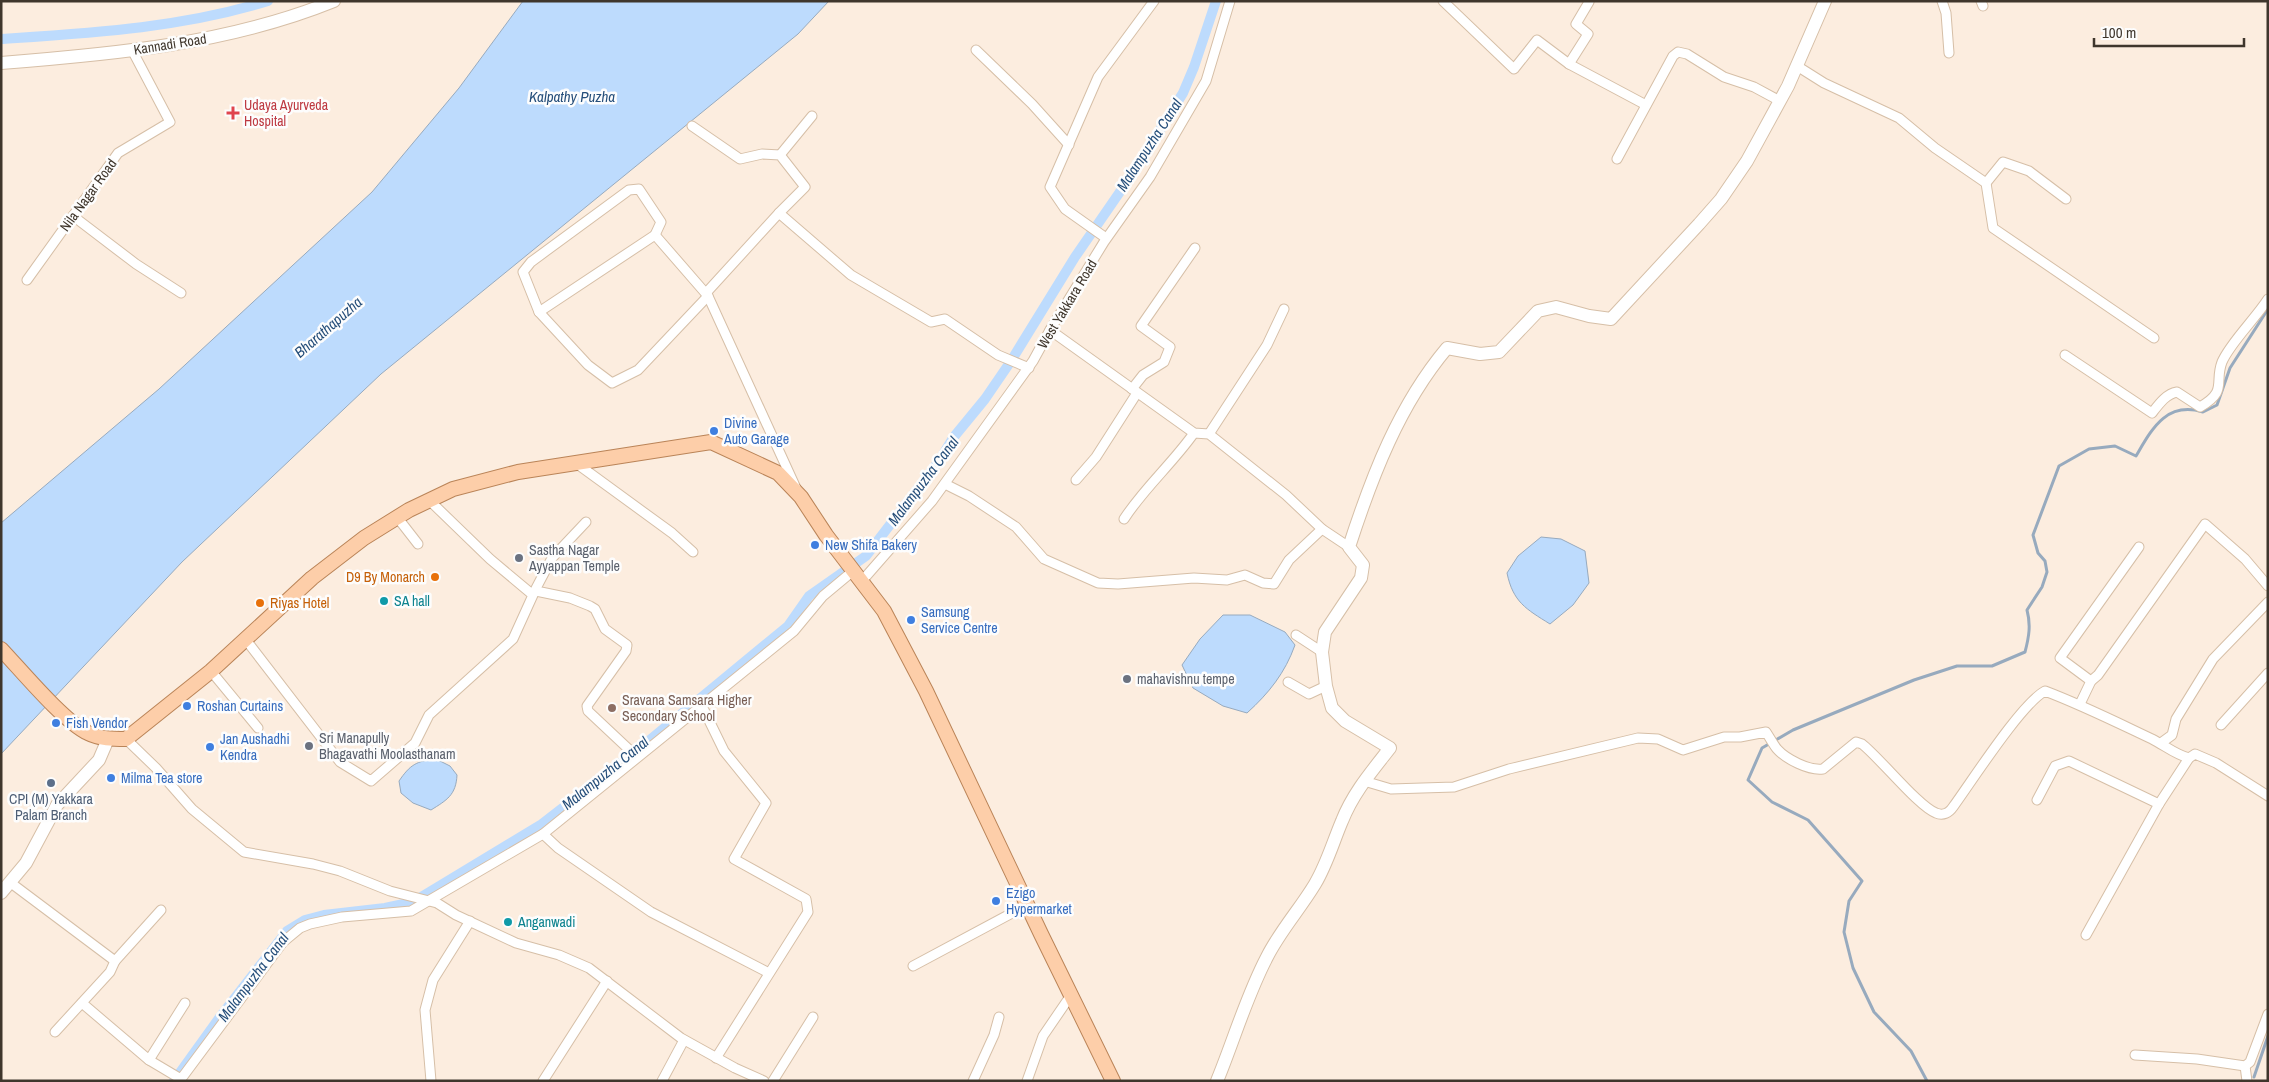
<svg xmlns="http://www.w3.org/2000/svg" width="2269" height="1082" viewBox="0 0 2269 1082" font-family="'Archivo Narrow',sans-serif">
<rect width="100%" height="100%" fill="#fceddf"/>
<g fill="#bddbfd" stroke="#97aabe">
<polygon points="523,1 829,1 798,34 381,374 182,562 1,754 1,523 159,389 372,192 459,88"/>
<path d="M 1541,537 L 1561,539 L 1585,551 L 1589,583 L 1573,605 L 1550,624 C 1526,609 1513,602 1507,573 L 1518,556 Z"/>
<path d="M 1223,615 L 1250,615 L 1285,632 L 1295,645 C 1285,673 1269,693 1247,713 L 1223,706 L 1193,688 L 1182,665 L 1200,639 Z"/>
<path d="M 436,759 L 450,766 L 457,775 C 456,795 447,800 431,810 L 413,803 L 401,793 L 399,781 C 410,765 416,761 436,759 Z"/>
</g>
<g fill="none" stroke-linecap="round" stroke-linejoin="round">
<g stroke="#97aabe" stroke-width="3">
<polyline points="2254,1077 2268,1036"/>
<path d="M 1927,1081 L 1911,1051 L 1874,1012 L 1853,968 L 1844,932 L 1849,901 L 1862,881 L 1808,820 L 1772,802 L 1748,780 L 1762,748 L 1793,730 L 1914,680 L 1957,666 L 1992,666 L 2025,652 C 2029,637 2031,625 2027,610 L 2042,587 L 2047,572 L 2045,561 L 2038,553 L 2033,535 L 2059,466 L 2089,449 L 2115,446 L 2136,456 C 2152,429 2166,401 2203,412 L 2217,405 L 2230,368 L 2268,309"/>
</g>
<g stroke="#bddbfd" stroke-width="10">
<path d="M 1,39 C 91,33 181,28 268,1"/>
<polyline points="174,1081 220,1017 287,931 305,920 324,915 385,908 413,902 542,824 640,748 788,626 809,596 866,556 939,461 953,438 985,399 1011,361 1075,257 1135,170 1183,93 1194,67 1216,1"/>
</g>
<g stroke="#d6bfa7" stroke-width="11">
<g id="street">
<polyline points="1443,1 1514,69 1537,40 1569,64 1646,105"/>
<polyline points="1942,1 1946,13 1949,53"/>
<polyline points="1981,1 1983,6"/>
<polyline points="976,50 1032,104 1069,145"/>
<polyline points="1569,64 1588,34 1576,24 1589,2 1588,1"/>
<polyline points="1797,66 1824,83 1899,118 1935,148 1986,183 2003,162 2029,171 2066,199"/>
<polyline points="692,126 740,159 762,154 780,155 805,187 779,213"/>
<polyline points="780,155 812,116"/>
<polyline points="1617,159 1673,56 1678,52 1687,54 1724,77 1754,87 1780,101"/>
<polyline points="1986,183 1993,228 2154,338"/>
<polyline points="73,216 136,264 181,293"/>
<polyline points="655,235 661,222 639,189 629,190 531,262 523,272 539,312 588,365 612,383 638,370 708,296"/>
<polyline points="1106,238 1065,209 1050,187 1098,77 1154,1"/>
<polyline points="27,280 118,153 170,122 132,50"/>
<polyline points="706,293 779,213 851,275 931,322 945,319 998,355 1029,368"/>
<polyline points="539,312 655,235 708,296 796,488"/>
<polyline points="1050,330 1194,433 1209,434 1286,495 1322,529 1349,547"/>
<path d="M 2065,355 L 2152,413 C 2159,404 2166,394 2177,392 L 2200,407 C 2228,391 2214,383 2222,362 C 2230,343 2256,318 2268,299"/>
<polyline points="1132,389 1143,375 1164,362 1170,347 1141,326 1195,248"/>
<polyline points="1209,434 1267,345 1284,309"/>
<polyline points="576,463 672,533 693,552"/>
<polyline points="1076,480 1096,457 1137,393"/>
<polyline points="945,484 969,496 1016,527 1044,559 1098,583 1118,584 1194,578 1227,580 1245,575 1263,583 1274,584 1289,560 1322,529"/>
<polyline points="397,517 418,544"/>
<path d="M 1124,519 C 1144,488 1172,464 1194,433"/>
<polyline points="861,582 932,501 1033,361 1050,330 1104,242 1150,177 1206,81 1230,1"/>
<polyline points="536,591 570,598 590,606 595,609 605,629 627,645 626,651 587,706 588,711 637,757"/>
<polyline points="533,594 552,558 586,522"/>
<polyline points="1296,635 1322,652"/>
<polyline points="246,640 340,762 371,781 415,743 429,715 513,639 533,595 490,559 429,500"/>
<polyline points="211,671 258,728"/>
<polyline points="2091,681 2060,658 2139,547"/>
<polyline points="1288,682 1309,694 1326,686"/>
<polyline points="2080,704 2091,681 2098,675 2205,524 2245,559 2268,586"/>
<polyline points="702,706 724,751 766,803 734,859 806,899 808,912 716,1058"/>
<polyline points="2221,725 2268,673"/>
<polyline points="126,739 156,768 192,809 244,852 313,864 340,871 390,891 437,903 456,915 516,943 559,955 589,968 681,1038 735,1068 764,1081"/>
<polyline points="2161,743 2172,735 2176,719 2213,659 2268,602"/>
<path d="M 1364,781 L 1391,789 L 1454,787 L 1509,769 L 1638,738 L 1658,739 L 1683,750 L 1724,737 L 1740,737 L 1766,732 C 1770,738 1773,744 1777,749 C 1786,759 1809,771 1823,769 L 1856,742 L 1862,744 C 1880,758 1919,807 1936,813 C 1943,816 1949,813 1953,807 C 1972,781 2021,704 2045,691 C 2082,705 2116,722 2152,739 C 2164,745 2176,755 2189,758 L 2195,754 L 2216,763 L 2268,796"/>
<polyline points="2037,800 2055,766 2069,761 2159,804"/>
<polyline points="543,834 558,848 651,912 769,973"/>
<polyline points="11,883 115,961 161,910"/>
<polyline points="2086,935 2159,804 2189,758"/>
<polyline points="913,966 1027,905"/>
<polyline points="82,1003 149,1060 185,1003"/>
<polyline points="55,1032 110,972 115,961"/>
<polyline points="2135,1055 2197,1059 2245,1066 2250,1062 2268,1014"/>
<polyline points="149,1060 181,1079 283,942 300,928 310,924 342,917 411,911 543,834 794,631 823,596 853,571"/>
<polyline points="2245,1066 2247,1081"/>
<polyline points="431,1081 425,1010 433,980 470,921"/>
<polyline points="543,1081 607,981"/>
<polyline points="662,1081 684,1040"/>
<polyline points="773,1081 813,1017"/>
<polyline points="973,1081 994,1035 999,1017"/>
<polyline points="1027,1081 1043,1036 1071,995"/>
</g>
</g>
<g stroke="#d6bfa7" stroke-width="14">
<g id="secondary">
<path d="M 1,63 C 114,54 228,44 334,1"/>
<polyline points="1,893 26,863 57,805 99,760 108,739"/>
<path d="M 1217,1081 C 1234,1040 1246,997 1267,957 C 1280,931 1300,909 1315,884 C 1327,864 1333,842 1342,821 C 1353,793 1372,771 1390,748 L 1345,721 L 1332,708 L 1326,686 L 1322,652 L 1325,632 L 1361,578 L 1363,565 L 1349,547 C 1372,476 1399,405 1447,348 L 1480,354 L 1499,352 L 1538,311 L 1556,307 L 1589,316 L 1611,319 L 1699,224 L 1721,199 L 1747,161 L 1788,86 L 1825,1"/>
</g>
</g>
<g stroke="#ba8458" stroke-width="16">
<path id="primary" d="M 1,649 C 21,670 64,722 88,733 C 100,739 113,739 126,739 L 211,671 L 312,578 L 364,538 L 409,510 L 453,489 L 518,472 L 711,442 L 778,473 L 801,497 L 826,535 L 884,611 L 926,691 L 1041,934 L 1113,1081"/>
</g>
<use href="#street" stroke="#fff" stroke-width="9"/>
<use href="#secondary" stroke="#fff" stroke-width="12"/>
<use href="#primary" stroke="#fdcea9" stroke-width="14"/>
</g>
<path fill="#e0444e" stroke="#fdfdfd" stroke-width="2" d="M230.5 105.5h5v5h5v5h-5v5h-5v-5h-5v-5h5z"/>
<g fill="#3f7fe0" stroke="#fdfdfd" stroke-width="2">
<circle cx="714" cy="431" r="5"/>
<circle cx="815" cy="545" r="5"/>
<circle cx="911" cy="620" r="5"/>
<circle cx="187" cy="706" r="5"/>
<circle cx="56" cy="723" r="5"/>
<circle cx="210" cy="747" r="5"/>
<circle cx="111" cy="778" r="5"/>
<circle cx="996" cy="901" r="5"/>
</g>
<g fill="#6b7280" stroke="#fdfdfd" stroke-width="2">
<circle cx="519" cy="558" r="5"/>
<circle cx="1127" cy="679" r="5"/>
<circle cx="309" cy="746" r="5"/>
</g>
<g fill="#e8710a" stroke="#fdfdfd" stroke-width="2">
<circle cx="435" cy="577" r="5"/>
<circle cx="260" cy="603" r="5"/>
</g>
<g fill="#0f9aa8" stroke="#fdfdfd" stroke-width="2">
<circle cx="384" cy="601" r="5"/>
<circle cx="508" cy="922" r="5"/>
</g>
<circle fill="#8d6e63" stroke="#fdfdfd" stroke-width="2" cx="612" cy="708" r="5"/>
<circle fill="#5c6f8a" stroke="#fdfdfd" stroke-width="2" cx="51" cy="783" r="5"/>
<g text-anchor="middle" dominant-baseline="central" stroke-width="5" stroke-linejoin="round" paint-order="stroke">
<g font-size="14" fill="#3f362c" stroke="#fdfdfd">
<text transform="translate(170 44) rotate(-9)">Kannadi Road</text>
<text transform="translate(88 195) rotate(-54)">Nila Nagar Road</text>
<text transform="translate(1067 304) rotate(-59)">West Yakkara Road</text>
</g>
<g font-size="14" fill="#be3a42" stroke="#fdfdfd" text-anchor="start">
<text x="244" y="105">Udaya Ayurveda<tspan x="244" dy="16">Hospital</tspan></text>
</g>
<g font-size="14" fill="#366cbe" stroke="#fdfdfd" text-anchor="start">
<text x="724" y="423">Divine<tspan x="724" dy="16">Auto Garage</tspan></text>
<text x="825" y="545">New Shifa Bakery</text>
<text x="921" y="612">Samsung<tspan x="921" dy="16">Service Centre</tspan></text>
<text x="197" y="706">Roshan Curtains</text>
<text x="66" y="723">Fish Vendor</text>
<text x="220" y="739">Jan Aushadhi<tspan x="220" dy="16">Kendra</tspan></text>
<text x="121" y="778">Milma Tea store</text>
<text x="1006" y="893">Ezigo<tspan x="1006" dy="16">Hypermarket</tspan></text>
</g>
<g font-size="14" fill="#5b616d" stroke="#fdfdfd" text-anchor="start">
<text x="529" y="550">Sastha Nagar<tspan x="529" dy="16">Ayyappan Temple</tspan></text>
<text x="1137" y="679">mahavishnu tempe</text>
<text x="319" y="738">Sri Manapully<tspan x="319" dy="16">Bhagavathi Moolasthanam</tspan></text>
</g>
<g font-size="14" fill="#c56008" stroke="#fdfdfd" text-anchor="end">
<text x="425" y="577">D9 By Monarch</text>
<text x="270" y="603" text-anchor="start">Riyas Hotel</text>
</g>
<g font-size="14" fill="#0d838f" stroke="#fdfdfd" text-anchor="start">
<text x="394" y="601">SA hall</text>
<text x="518" y="922">Anganwadi</text>
</g>
<g font-size="14" fill="#785e54" stroke="#fdfdfd" text-anchor="start">
<text x="622" y="700">Sravana Samsara Higher<tspan x="622" dy="16">Secondary School</tspan></text>
</g>
<g font-size="14" fill="#4e5e75" stroke="#fdfdfd">
<text x="51" y="799">CPI (M) Yakkara<tspan x="51" dy="16">Palam Branch</tspan></text>
</g>
<g font-size="15" font-style="italic" fill="#254e7a" stroke="#fdfdfd">
<text x="572" y="96">Kalpathy Puzha</text>
<text transform="translate(1149 145) rotate(-57)">Malampuzha Canal</text>
<text transform="translate(328 327) rotate(-41)">Bharathapuzha</text>
<text transform="translate(923 481) rotate(-53)">Malampuzha Canal</text>
<text transform="translate(605 773) rotate(-39)">Malampuzha Canal</text>
<text transform="translate(253 977) rotate(-53)">Malampuzha Canal</text>
</g>
</g>
<rect width="2269" height="1082" fill="none" stroke="#3f362c" stroke-width="5"/>
<path d="M2094 38v8h150v-8" fill="none" stroke="#3f362c" stroke-width="2.5"/>
<text x="2102" y="38" font-size="15" fill="#3f362c" stroke="#fdfdfd" stroke-width="4" paint-order="stroke">100 m</text>
</svg>
